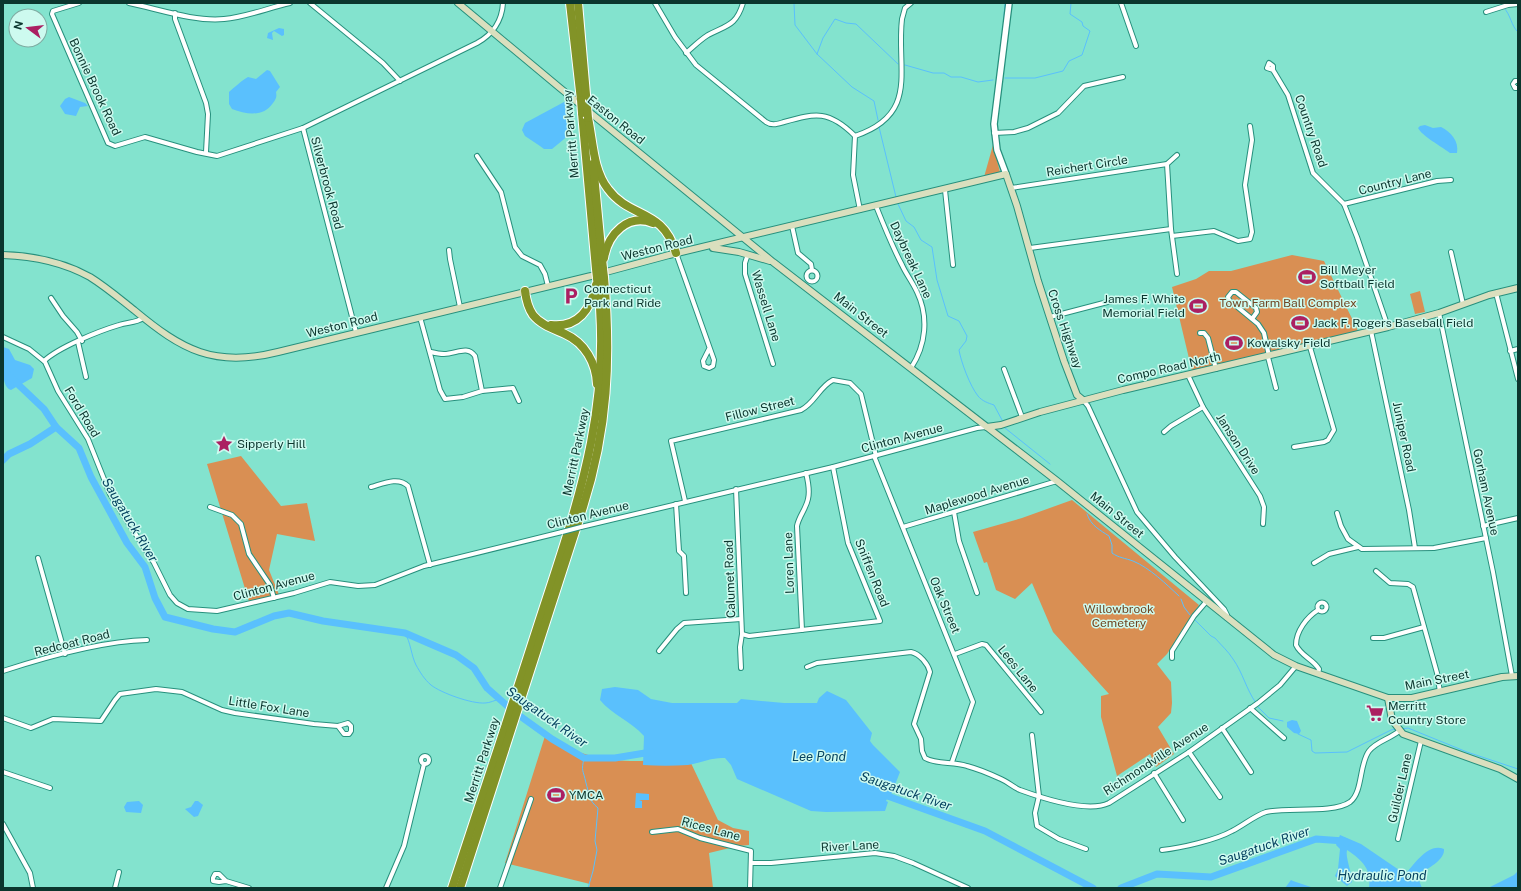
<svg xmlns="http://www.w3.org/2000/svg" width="1521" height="891" viewBox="0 0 1521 891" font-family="'Public Sans',sans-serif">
<rect width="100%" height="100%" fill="#83e3ce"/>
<g fill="#d98f53">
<polygon points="993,145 1000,172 984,177"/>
<polygon points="1292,255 1324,261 1359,333 1192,371 1172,287 1196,279 1209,271 1231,271"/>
<polygon points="1420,291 1425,312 1415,314 1410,294"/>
<polygon points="241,456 281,506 307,503 315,541 277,534 269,570 280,597 250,605 207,464"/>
<polygon points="1072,500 1199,605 1167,654 1157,664 1171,682 1172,703 1171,713 1158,727 1174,754 1156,767 1150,754 1117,776 1101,717 1101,696 1109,694 1053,632 1032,583 1015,599 996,590 987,562 984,563 973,532 1022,518"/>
<path d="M 545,736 C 572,754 609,762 641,761 C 650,761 659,757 669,757 C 676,758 683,760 690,761 L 718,820 L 733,828 L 749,831 L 749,845 L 738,846 L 709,853 L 713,888 L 589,888 L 590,884 L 505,863 Z"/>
</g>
<g fill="#5ac0fd">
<polygon points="279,28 284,29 284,35 282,36 274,31 272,33 273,40 267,38 268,33"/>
<path d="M 267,70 L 270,71 L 280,87 L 276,92 C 277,97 276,99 273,103 C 263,118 246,114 232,109 L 229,104 L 229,92 C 236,86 240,82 248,77 L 256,79 Z"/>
<polygon points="69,97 85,103 88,106 80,107 76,116 65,114 60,106 65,99"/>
<polygon points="564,102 567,102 569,110 569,135 552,149 544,149 540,146 525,136 522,130 525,123"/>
<path d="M 1425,125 L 1433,128 L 1441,127 C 1451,132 1459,141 1457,153 L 1450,153 C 1442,147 1421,135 1418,128 L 1420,126 Z"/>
<path d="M 3,347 L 9,349 L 15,360 L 30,365 L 34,369 L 32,378 L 11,390 C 0,387 3,359 3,347 Z"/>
<path d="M 615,687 L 638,690 L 651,699 L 672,703 L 737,703 L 741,699 L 784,703 L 817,703 L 819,698 L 827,691 L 846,700 L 872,733 L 870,741 L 873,745 L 900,772 L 889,800 L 887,799 L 886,801 L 888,802 L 885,811 L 826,812 L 811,811 L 737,779 L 731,765 L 725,758 C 712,757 700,763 688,765 C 673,766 658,766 643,765 L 644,736 C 631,721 612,715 600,700 L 602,689 Z"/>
<polygon points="1292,720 1297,721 1301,731 1299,734 1294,733 1287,727 1287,722"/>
<polygon points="636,793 649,794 649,800 639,800 642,801 642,808 635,808"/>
<polygon points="139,801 143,805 141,813 126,812 124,807 127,802"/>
<polygon points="195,801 198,801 203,805 198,816 194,817 185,809 191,807"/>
<path d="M 1340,835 L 1361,844 L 1405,874 C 1414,865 1428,842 1444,849 C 1445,859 1430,868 1421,872 C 1418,873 1415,872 1412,874 L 1418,878 L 1422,888 L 1369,888 C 1372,869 1362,860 1347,850 C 1345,857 1352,873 1352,882 L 1347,886 L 1335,876 L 1338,869 L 1340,849 L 1336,845 Z"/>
<polygon points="1518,871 1518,888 1488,888 1514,875"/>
<polygon points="1291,880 1293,881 1314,888 1285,888"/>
</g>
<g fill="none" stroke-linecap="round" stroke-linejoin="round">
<g stroke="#5ac0fd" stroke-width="1">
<polyline points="794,3 795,25 817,54 852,87 874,101 878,120"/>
<path d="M 1504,8 C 1511,15 1511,26 1518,32"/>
<polyline points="1003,30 1005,3"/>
<polyline points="1002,40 1002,34"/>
<polyline points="1000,53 1001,47"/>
<polyline points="817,54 823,38 835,19 846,23 856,24 898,64"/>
<polyline points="905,65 933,73 944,73 951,77 961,77 978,82 993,80"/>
<polyline points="1005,78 1035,78 1063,71 1069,61 1082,55 1090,31 1083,26 1082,22 1070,14 1071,3"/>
<polyline points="879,127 896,197"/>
<path d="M 898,204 L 906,221 L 914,227 L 921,240 L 932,247 L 937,280 L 948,316 L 959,321 L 967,336 L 966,341 L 959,350 C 961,362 970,386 978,396 C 982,401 988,403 994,405 L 1002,420"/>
<polyline points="1005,428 1050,464"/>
<path d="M 1087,514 C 1091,526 1100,530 1109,536 L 1112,545 L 1112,553 C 1119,558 1125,558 1133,561 C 1150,568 1166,584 1179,596"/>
<polyline points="1181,599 1184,607 1190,615"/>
<path d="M 1194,619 L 1211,636 L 1215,638 C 1221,645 1228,651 1233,659 C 1243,673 1246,689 1256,703"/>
<path d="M 405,633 C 411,643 411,655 416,665 C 420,672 424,679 431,685 C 441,693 472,704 485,703 C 490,703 495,700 500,699"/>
<polyline points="1257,706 1269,718 1283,721"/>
<polyline points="1401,729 1408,728 1467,752 1518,769"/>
<polyline points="1298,734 1311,740 1312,751 1315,753 1347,752 1391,730 1396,729"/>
<path d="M 584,758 C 581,772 583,769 586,783 C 589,793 588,800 598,808 L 595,841 L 597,850 L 593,871 L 588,888"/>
</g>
<g stroke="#5ac0fd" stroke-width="7">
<polyline points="3,370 44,409 56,427 79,448 91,477 127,543 145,567 155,598 165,617 213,629 235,632 274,616 289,613 323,621 405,633 456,655 474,668 487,688 513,711 552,739 584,758 615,758 651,752"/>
<polyline points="3,460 9,454 30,444 56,427"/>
<polyline points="882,794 985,831 1093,888"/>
<polyline points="1121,888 1157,874 1211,877 1316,839 1344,841 1347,843"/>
</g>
<g stroke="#27907d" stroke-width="6">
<g id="minor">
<path d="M 79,3 L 53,11 L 52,14 L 108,143 L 115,146 L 145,137 L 197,152 L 217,156 L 303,128 L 477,43 C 492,35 502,21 503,3"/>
<path d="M 129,3 C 158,9 195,22 224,19 C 246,17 268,8 290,3"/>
<polyline points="310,3 383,63 400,81"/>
<path d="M 655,3 L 675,37 L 696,65 L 766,122 C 772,126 777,124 784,122 C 816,113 829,110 855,136"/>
<polyline points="1121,3 1136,46"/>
<polyline points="1486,12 1508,5 1518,4"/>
<polyline points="175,13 175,19 206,103 208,114 206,152"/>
<path d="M 686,53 C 693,47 700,40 708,35 C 727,25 736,26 743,3"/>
<polyline points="1273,70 1273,66 1269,63 1267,68 1273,70 1288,95 1313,173 1344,204 1357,237 1388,327"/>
<polyline points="1518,81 1515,81 1513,84 1515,88 1518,88"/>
<polyline points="303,128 356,332"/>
<polyline points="994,133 1014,132 1028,128 1058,113 1084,86 1123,77"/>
<polyline points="477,156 501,192 515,247 522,256 540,265 545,274 548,286"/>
<polyline points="1167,164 1171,229 1177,274"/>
<polyline points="1011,188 1167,164 1177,155"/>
<polyline points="945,190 953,265"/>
<polyline points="1344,204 1437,181 1451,180"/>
<path d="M 876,206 C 884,226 892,246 902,265 C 906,274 913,283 917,292 C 929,317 926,345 911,368"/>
<path d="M 860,210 L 853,175 L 855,136 C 920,114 896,70 902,19 L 905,8 L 911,3"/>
<polyline points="792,226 798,253 811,264 812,270"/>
<polyline points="1172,236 1214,231 1238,241 1250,239 1252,232 1245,185 1252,140 1250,126"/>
<polyline points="1030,248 1171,229"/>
<polyline points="449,250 450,259 460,307"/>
<polyline points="1451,252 1463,304"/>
<polyline points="676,253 714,360 713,366 709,368 704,366 703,361 709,349"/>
<polyline points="748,254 745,263 745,274 773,364"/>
<circle cx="812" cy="276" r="5.5"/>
<polyline points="1496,293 1518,379"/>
<polyline points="51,298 63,316 77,332 82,341"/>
<polyline points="1439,313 1493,572 1512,676"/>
<path d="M 420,317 L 440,390 L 445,399 L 463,397 L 482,391 L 475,356 C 467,345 456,354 444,354 C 440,354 435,353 431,352"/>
<polyline points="1050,317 1119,299"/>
<polyline points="1252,319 1257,312 1256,308 1236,292 1232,292 1228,297 1229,300 1258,324 1264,333 1269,356"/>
<polyline points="1371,331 1409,510 1415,548"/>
<polyline points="1200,333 1204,333 1208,338 1216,369"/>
<polyline points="3,337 29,349 45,362 58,391 88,439 110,494 154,563 170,595 177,603 188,609 217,611 294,593 330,582 358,586 375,585 424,566 562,532"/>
<polyline points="78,342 86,377"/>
<polyline points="1510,351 1518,349"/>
<polyline points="1268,357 1276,388"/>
<path d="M 44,361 C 59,347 99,331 119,325 C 128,322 136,323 143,318"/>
<polyline points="1004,369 1022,417"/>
<polyline points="1188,375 1203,407 1260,496 1264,507 1263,524"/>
<polyline points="482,391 513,388 519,401"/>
<polyline points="1083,400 1088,406 1137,512 1175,557 1224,609 1227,615 1227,618"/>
<polyline points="1164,432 1171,426 1203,407"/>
<polyline points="1294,447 1324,442 1328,440 1334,430 1310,347"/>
<polyline points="874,456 973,702 952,762"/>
<path d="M 371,487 C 382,484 398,476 408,486 L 430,565"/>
<polyline points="736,489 742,634 740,647 741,668"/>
<path d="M 685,501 L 671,441 L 801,410 C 815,403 819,387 833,380 L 850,383 L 861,394 L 876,456"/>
<polyline points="676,504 679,551 684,556 686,593"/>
<polyline points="210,507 232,515 241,524 249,554 270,585 274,598"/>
<polyline points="954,512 959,541 977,593"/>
<polyline points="1337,513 1341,526 1348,539 1362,549 1434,548 1486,538"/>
<polyline points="1483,526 1518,518"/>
<polyline points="581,527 833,467 977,428 986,427"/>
<polyline points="903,527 1057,481"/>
<polyline points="38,558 65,654"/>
<polyline points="1314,563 1329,554 1358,547"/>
<polyline points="1376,571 1390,583 1408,584 1413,587 1437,673 1440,692"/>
<circle cx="1322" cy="607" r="4.5"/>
<path d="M 802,630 L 797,526 C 799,516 806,509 808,499 C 810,491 808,481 806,473"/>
<polyline points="742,634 749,636 880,621 848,543 833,467"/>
<polyline points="1373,638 1384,638 1424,627"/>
<polyline points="659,651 677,629 684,623 741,619"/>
<polyline points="955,654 982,644 986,645 1041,712"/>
<polyline points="1172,658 1172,651 1194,616 1206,602"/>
<path d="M 807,667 L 817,663 L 911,652 C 920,654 928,664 930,672 L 914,724 L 921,739 L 922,751 L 925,758 C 937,765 954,761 967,766 C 979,769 990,774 1001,779 C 1008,782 1013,787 1020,790 C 1042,798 1088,813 1109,803 L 1189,752 L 1258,703 L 1280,685 L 1296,666"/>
<path d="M 3,671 C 46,657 102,641 147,640"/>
<path d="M 1318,674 L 1319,669 C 1313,659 1301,656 1296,645 C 1296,631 1307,617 1318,610"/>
<polyline points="1250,708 1284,738"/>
<polyline points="3,718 31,728 53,719 101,721 115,700 120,694 156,689 182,692 222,710 235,713 314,724 338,726 348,723 351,726 351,731 349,734 344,734 338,726"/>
<polyline points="1222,728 1251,772"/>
<polyline points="1032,735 1039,796 1035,813 1037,826 1059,839 1086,849"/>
<polyline points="1189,752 1220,797"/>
<circle cx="425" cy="760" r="4"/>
<polyline points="3,772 50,788"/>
<polyline points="1154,773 1183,820"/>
<polyline points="3,824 30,873 33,888"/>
<polyline points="652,832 678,829 700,838 751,851 750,888"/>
<polyline points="1398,839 1421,741"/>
<path d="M 1162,850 C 1181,848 1216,840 1232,831 C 1244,825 1254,816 1266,812 C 1287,807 1333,814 1350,802 C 1363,792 1359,764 1369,751 C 1377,741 1390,739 1399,731"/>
<polyline points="751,863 771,863 875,853 894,856 913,863 968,888"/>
<polyline points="226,881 219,874 215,874 213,878 213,881 219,882 226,881 249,888"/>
<polyline points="115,888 119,872"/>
<polyline points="386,888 404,846 424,764"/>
<polyline points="500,888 531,799"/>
</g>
</g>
<g stroke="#27907d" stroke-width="8">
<polyline id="tertiary" points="1006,174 997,150 994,124 1009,3"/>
</g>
<g stroke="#27907d" stroke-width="8">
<g id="secondary">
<polyline points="458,3 560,88 773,262 1057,481 1274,655 1296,666 1388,698 1412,698 1502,677 1518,676"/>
<polyline points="713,248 739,252 770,261"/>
<path d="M 3,255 C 34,256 63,262 90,277 C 106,287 120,299 134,310 C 182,350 214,368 278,352 L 591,276 L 669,255 L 1006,174 L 1017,206 L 1038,281 L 1064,361 L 1077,395 L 1083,400"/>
<polyline points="987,427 1001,425 1040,412 1123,390 1388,327 1439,313 1489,295 1518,288"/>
<polyline points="1388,698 1392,720 1403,734 1500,769 1518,779"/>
</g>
</g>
<g stroke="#fff" stroke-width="10">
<g id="motorway">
<polyline points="570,3 581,100"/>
<polyline points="578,3 587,106"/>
<polyline points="582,113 596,269"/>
<path d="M 588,118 C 593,141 593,170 608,189 C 630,219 663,208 676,253"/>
<polyline points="593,164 603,269"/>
<path d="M 604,258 C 608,234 628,213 653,223"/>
<path d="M 525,291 C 526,299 528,308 533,315 C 541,325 554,329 565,334 C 585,343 596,363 597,384"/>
<path d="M 551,325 C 578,328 591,309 596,285"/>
<path d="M 452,888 C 481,800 510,713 538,625 C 577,505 614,407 597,278"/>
<path d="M 460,888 L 583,507 C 608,428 611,359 604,277"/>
</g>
</g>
<use href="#minor" stroke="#fff" stroke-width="4"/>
<use href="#tertiary" stroke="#fff" stroke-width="5.5"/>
<use href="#secondary" stroke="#dadfbe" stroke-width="6"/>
<use href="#motorway" stroke="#829327" stroke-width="8"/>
<g stroke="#27907d" stroke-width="6" stroke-linecap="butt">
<polyline id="minor-bridge" points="562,532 581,527"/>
</g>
<g stroke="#fff" stroke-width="10" stroke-linecap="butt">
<g id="motorway-bridge">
<polyline points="581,100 582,113"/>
<polyline points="587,106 588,118"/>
<polyline points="596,269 597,278"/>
<polyline points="603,269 604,277"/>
</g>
</g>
<use href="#minor-bridge" stroke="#fff" stroke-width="4"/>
<use href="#motorway-bridge" stroke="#829327" stroke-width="8"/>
</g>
<defs>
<g id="stadium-bare" transform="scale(1.38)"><path d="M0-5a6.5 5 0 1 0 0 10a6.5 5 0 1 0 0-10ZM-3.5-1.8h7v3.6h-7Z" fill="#ab2062" stroke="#cdfaef" stroke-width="2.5" paint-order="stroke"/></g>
<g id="parking-bare" transform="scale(1.38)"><path d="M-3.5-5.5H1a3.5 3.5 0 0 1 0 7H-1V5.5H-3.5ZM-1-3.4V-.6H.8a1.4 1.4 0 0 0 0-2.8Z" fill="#ab2062" stroke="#cdfaef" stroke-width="2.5" paint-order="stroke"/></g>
<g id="sight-bare" transform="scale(1.38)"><path d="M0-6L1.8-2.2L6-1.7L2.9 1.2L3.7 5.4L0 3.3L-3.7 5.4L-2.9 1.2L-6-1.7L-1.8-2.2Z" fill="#ab2062" stroke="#cdfaef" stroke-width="2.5" paint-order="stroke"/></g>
<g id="supermarket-bare" transform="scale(1.38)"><path d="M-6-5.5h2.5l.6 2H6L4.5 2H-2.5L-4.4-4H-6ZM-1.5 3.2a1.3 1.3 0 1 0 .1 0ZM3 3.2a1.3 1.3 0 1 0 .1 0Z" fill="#ab2062" stroke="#cdfaef" stroke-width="2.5" paint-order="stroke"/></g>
</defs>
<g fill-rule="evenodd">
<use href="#stadium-bare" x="1307" y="277"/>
<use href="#parking-bare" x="571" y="296"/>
<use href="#stadium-bare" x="1198" y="306"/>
<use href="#stadium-bare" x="1300" y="323"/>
<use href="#stadium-bare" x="1234" y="343"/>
<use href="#sight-bare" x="224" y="444"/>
<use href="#supermarket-bare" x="1375" y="713"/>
<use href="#stadium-bare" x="556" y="795"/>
</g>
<g text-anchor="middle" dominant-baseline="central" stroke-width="3" stroke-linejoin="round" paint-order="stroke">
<g font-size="12" fill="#0b362e" stroke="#cdfaef">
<text transform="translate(95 87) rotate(65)">Bonnie Brook Road</text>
<text transform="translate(616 120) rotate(39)">Easton Road</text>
<text transform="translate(1311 131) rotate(71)">Country Road</text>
<text transform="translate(571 134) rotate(-95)">Merritt Parkway</text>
<text transform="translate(1087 166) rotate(-9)">Reichert Circle</text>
<text transform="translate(1395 182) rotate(-14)">Country Lane</text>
<text transform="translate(327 183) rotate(75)">Silverbrook Road</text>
<text transform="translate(657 248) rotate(-14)">Weston Road</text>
<text transform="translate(911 260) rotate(65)">Daybreak Lane</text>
<text transform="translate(766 306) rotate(73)">Wassell Lane</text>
<text transform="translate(861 315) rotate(38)">Main Street</text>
<text transform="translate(342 325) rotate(-14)">Weston Road</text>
<text transform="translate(1065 329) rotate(71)">Cross Highway</text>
<text transform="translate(1169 368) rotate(-13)">Compo Road North</text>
<text transform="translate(760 409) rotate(-14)">Fillow Street</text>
<text transform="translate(82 412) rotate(59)">Ford Road</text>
<text transform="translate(1404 437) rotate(78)">Juniper Road</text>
<text transform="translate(902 438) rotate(-15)">Clinton Avenue</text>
<text transform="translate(1238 444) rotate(57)">Janson Drive</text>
<text transform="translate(576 452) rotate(-78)">Merritt Parkway</text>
<text transform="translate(1486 492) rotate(78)">Gorham Avenue</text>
<text transform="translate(977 495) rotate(-17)">Maplewood Avenue</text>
<text transform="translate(588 515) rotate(-14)">Clinton Avenue</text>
<text transform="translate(1117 515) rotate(39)">Main Street</text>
<text transform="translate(789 563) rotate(-92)">Loren Lane</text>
<text transform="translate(872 573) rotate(68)">Sniffen Road</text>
<text transform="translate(730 579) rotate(-92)">Calumet Road</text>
<text transform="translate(274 586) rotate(-15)">Clinton Avenue</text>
<text transform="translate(945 605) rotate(67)">Oak Street</text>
<text transform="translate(72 643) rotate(-14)">Redcoat Road</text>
<text transform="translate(1018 669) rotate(51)">Lees Lane</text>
<text transform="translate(1437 680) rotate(-11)">Main Street</text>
<text transform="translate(269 707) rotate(9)">Little Fox Lane</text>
<text transform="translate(1156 759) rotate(-33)">Richmondville Avenue</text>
<text transform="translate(482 760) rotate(-72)">Merritt Parkway</text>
<text transform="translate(1400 788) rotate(-77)">Guilder Lane</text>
<text transform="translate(711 829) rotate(15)">Rices Lane</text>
<text transform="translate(850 846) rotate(-3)">River Lane</text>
</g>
<g font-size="12" fill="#0b362e" stroke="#cdfaef" text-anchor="start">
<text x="1320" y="270">Bill Meyer<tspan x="1320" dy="14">Softball Field</tspan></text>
<text x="584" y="289">Connecticut<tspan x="584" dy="14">Park and Ride</tspan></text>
<text x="1185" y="299" text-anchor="end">James F. White<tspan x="1185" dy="14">Memorial Field</tspan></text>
<text x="1313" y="323">Jack F. Rogers Baseball Field</text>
<text x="1247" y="343">Kowalsky Field</text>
<text x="237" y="444">Sipperly Hill</text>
<text x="1388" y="706">Merritt<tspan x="1388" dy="14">Country Store</tspan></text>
<text x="569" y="795">YMCA</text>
</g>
<g font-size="12" fill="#704522" stroke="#cdfaef">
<text x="1288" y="303">Town Farm Ball Complex</text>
<text x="1119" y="609">Willowbrook<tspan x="1119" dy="14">Cemetery</tspan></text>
</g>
<g font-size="13" font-style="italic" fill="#054260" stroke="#cdfaef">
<text transform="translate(130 520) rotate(59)">Saugatuck River</text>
<text transform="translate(547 717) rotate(35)">Saugatuck River</text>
<text x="819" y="756">Lee Pond</text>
<text transform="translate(906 791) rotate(19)">Saugatuck River</text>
<text transform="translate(1264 846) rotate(-19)">Saugatuck River</text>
<text x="1382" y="875">Hydraulic Pond</text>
</g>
</g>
<rect width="1521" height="891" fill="none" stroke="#0b362e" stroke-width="8"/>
<g transform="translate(28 28) rotate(285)"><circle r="19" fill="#cdfaef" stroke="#7faca2"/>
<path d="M0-3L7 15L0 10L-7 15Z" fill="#ab2062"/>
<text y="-6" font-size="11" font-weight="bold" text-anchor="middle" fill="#0b362e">N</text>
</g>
</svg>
